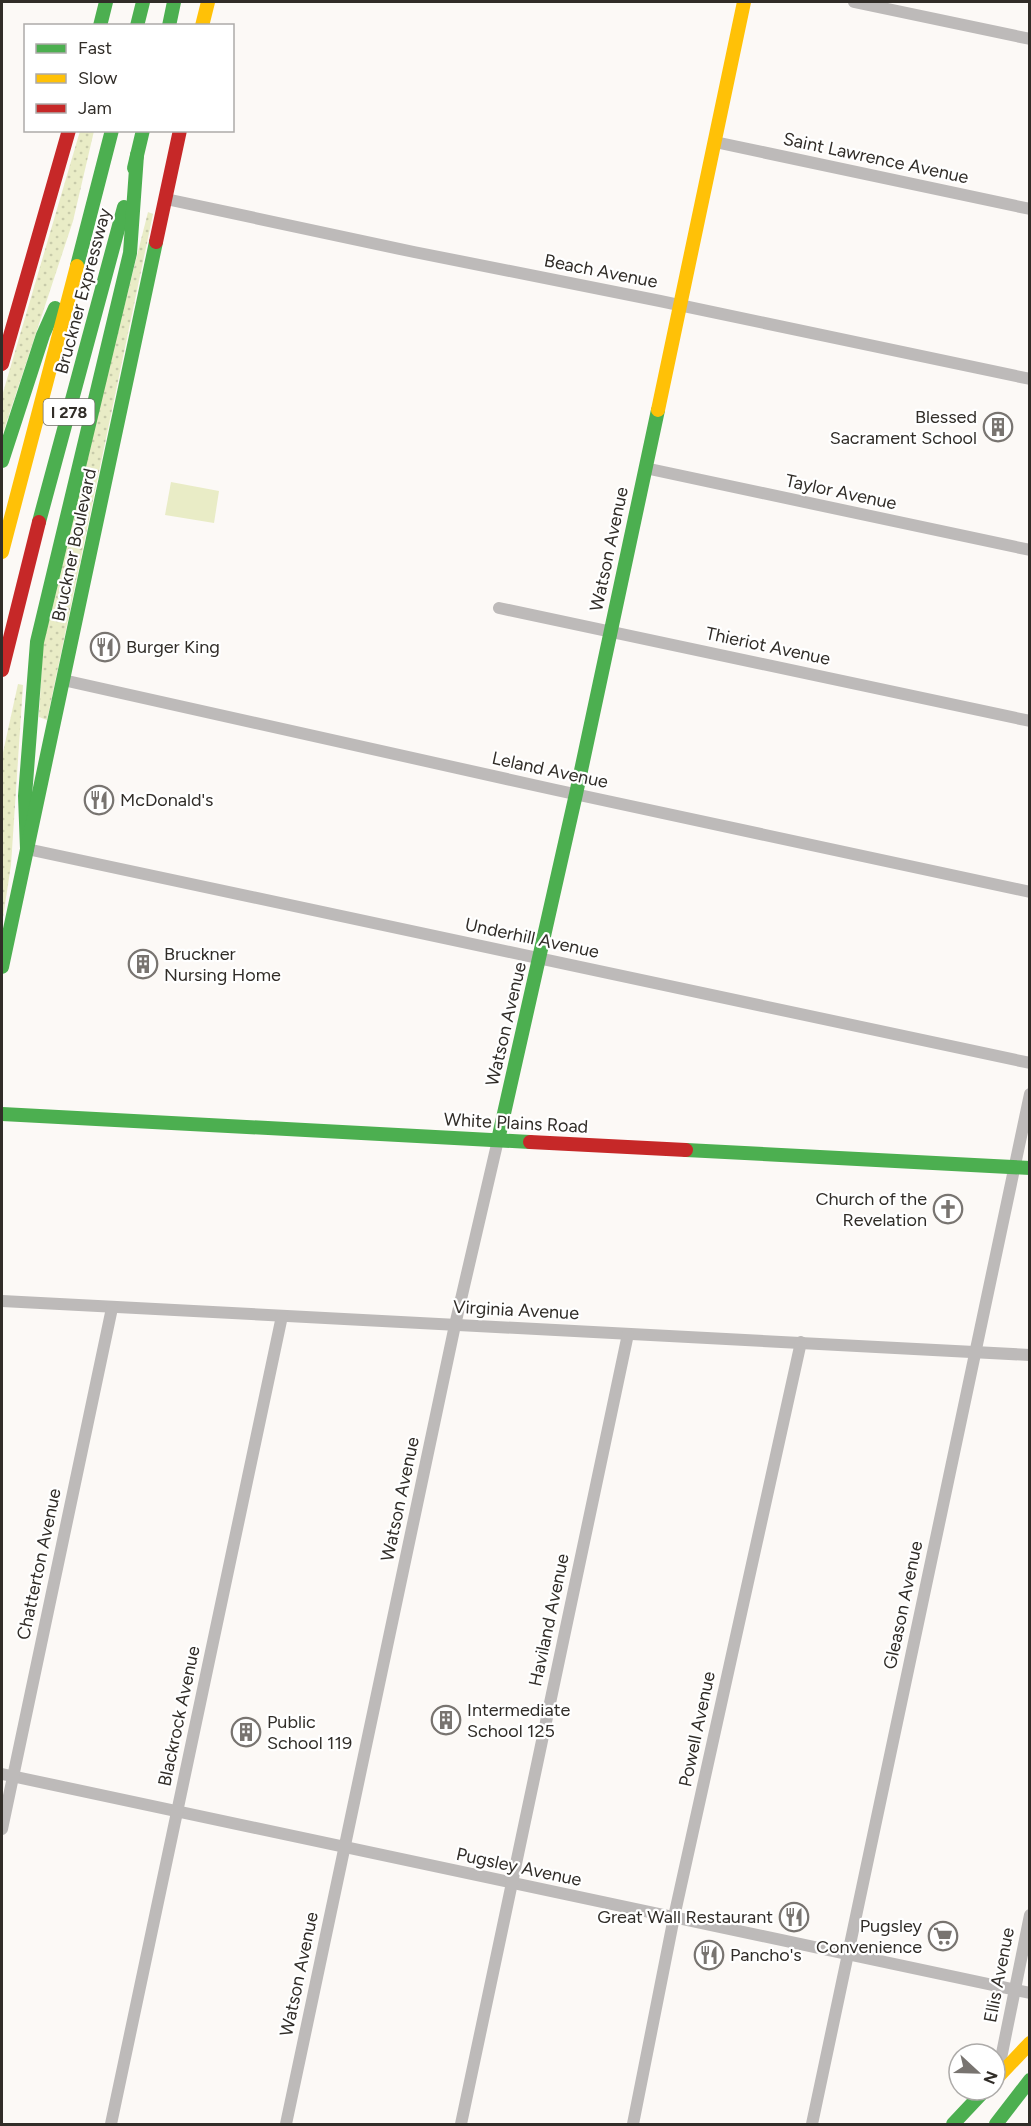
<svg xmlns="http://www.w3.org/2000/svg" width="1031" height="2126" viewBox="0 0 1031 2126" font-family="Figtree,sans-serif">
<defs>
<pattern id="grass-dots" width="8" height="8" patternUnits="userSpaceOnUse" patternTransform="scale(1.5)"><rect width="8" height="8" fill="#e9ecc6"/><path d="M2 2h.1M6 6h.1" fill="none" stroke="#c8cbaa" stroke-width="1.8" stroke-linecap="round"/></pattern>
</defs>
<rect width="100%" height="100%" fill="#fcf9f6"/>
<g fill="url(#grass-dots)">
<polygon points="80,131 94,131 73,221 2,436 2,396"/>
<polygon points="148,212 153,214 47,720 39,717 44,625"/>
<polygon points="18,684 23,685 11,865 2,924 2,757"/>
</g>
<polygon fill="#e9ecc6" points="171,482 219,491 214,523 165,515"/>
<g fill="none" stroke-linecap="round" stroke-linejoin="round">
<g stroke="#bdbab9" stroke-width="12">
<polyline points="854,2 1030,39"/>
<polyline points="715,142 1030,209"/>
<polyline points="166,199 414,252 660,301 1030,379"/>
<polyline points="645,468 1030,550"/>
<polyline points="499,608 1030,721"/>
<polyline points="63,680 556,790 1030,892"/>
<polyline points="27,849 1030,1063"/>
<polyline points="2,1301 1030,1355"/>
<polyline points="2,1774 1030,1993"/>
<polyline points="2,1829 112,1308"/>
<polyline points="997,2078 1030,1915"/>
<polyline points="111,2124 282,1316"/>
<polyline points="286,2124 455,1325 498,1140"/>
<polyline points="461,2124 628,1334"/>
<polyline points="633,2124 674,1917 801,1342"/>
<polyline points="812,2124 1030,1094"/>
</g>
<g stroke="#4caf50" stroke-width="14">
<polyline points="100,26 106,2"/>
<polyline points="137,26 143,2"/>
<polyline points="169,26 174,2"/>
<polyline points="134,168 143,130"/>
<polyline points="77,266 112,130"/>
<polyline points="2,461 43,335 55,308"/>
<polyline points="39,522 124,207"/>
<polyline points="27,849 25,796 37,642 130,253 137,155"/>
<polyline points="2,967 156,242"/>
<polyline points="2,1114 530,1142"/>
<polyline points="498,1140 576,794 658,410"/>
<polyline points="686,1150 1030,1168"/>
<polyline points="953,2124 985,2090"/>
<polyline points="996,2124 1030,2080"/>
</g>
<g stroke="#ffc107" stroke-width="14">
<polyline points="202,26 208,2"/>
<polyline points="658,410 744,2"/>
<polyline points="2,552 77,266"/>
<polyline points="995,2080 1030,2043"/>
</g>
<g stroke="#c62828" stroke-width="14">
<polyline points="156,242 180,130"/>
<polyline points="2,364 69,130"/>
<polyline points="2,670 39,522"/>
<polyline points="530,1142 686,1150"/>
</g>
</g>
<defs>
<g id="building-ring" transform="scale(1.5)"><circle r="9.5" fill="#fff" stroke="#787470" stroke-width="1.5"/><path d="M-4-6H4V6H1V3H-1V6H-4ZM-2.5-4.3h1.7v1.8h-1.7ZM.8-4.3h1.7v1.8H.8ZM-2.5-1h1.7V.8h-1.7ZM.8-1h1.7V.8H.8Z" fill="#787470"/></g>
<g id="restaurant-ring" transform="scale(1.5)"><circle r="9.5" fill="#fff" stroke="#787470" stroke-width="1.5"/><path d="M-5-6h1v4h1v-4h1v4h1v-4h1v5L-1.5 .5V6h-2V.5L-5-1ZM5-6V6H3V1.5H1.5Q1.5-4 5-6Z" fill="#787470"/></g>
<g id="church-ring" transform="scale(1.5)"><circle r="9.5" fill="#fff" stroke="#787470" stroke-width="1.5"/><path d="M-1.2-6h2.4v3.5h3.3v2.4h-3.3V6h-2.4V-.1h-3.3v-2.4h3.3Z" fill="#787470"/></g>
<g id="supermarket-ring" transform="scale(1.5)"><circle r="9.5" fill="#fff" stroke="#787470" stroke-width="1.5"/><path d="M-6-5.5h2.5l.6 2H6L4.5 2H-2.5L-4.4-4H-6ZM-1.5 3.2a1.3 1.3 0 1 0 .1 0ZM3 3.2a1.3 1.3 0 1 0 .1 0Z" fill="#787470"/></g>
</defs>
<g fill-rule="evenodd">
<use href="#building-ring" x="998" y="427"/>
<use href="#restaurant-ring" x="105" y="647"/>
<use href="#restaurant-ring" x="99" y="800"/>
<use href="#building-ring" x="143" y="964"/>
<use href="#church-ring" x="948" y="1209"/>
<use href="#building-ring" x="446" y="1720"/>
<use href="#building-ring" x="246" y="1732"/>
<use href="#restaurant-ring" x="794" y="1917"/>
<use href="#supermarket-ring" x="943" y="1936"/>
<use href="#restaurant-ring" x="709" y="1955"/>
</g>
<g text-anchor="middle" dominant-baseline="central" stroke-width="4.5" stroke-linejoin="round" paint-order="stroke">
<rect fill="#fff" stroke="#6f6c68" stroke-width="1.5" x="43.5" y="399" width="51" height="26" rx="4.5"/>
<g font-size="16" font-weight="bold" fill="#312d28">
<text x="69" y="412">I 278</text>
</g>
<g font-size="18" fill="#312d28" stroke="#fff">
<text transform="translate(876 158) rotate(12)">Saint Lawrence Avenue</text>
<text transform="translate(601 271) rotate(11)">Beach Avenue</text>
<text transform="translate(83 291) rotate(-75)">Bruckner Expressway</text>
<text transform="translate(841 492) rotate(12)">Taylor Avenue</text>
<text transform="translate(74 545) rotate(-78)">Bruckner Boulevard</text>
<text transform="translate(609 549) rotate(-78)">Watson Avenue</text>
<text transform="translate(768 646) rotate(12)">Thieriot Avenue</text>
<text transform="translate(550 770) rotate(12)">Leland Avenue</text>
<text transform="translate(532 938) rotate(12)">Underhill Avenue</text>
<text transform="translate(506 1024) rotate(-77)">Watson Avenue</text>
<text transform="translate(516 1123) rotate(3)">White Plains Road</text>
<text transform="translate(516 1310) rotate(3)">Virginia Avenue</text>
<text transform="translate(400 1499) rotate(-78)">Watson Avenue</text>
<text transform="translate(39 1564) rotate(-78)">Chatterton Avenue</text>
<text transform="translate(903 1605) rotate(-78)">Gleason Avenue</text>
<text transform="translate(549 1620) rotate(-78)">Haviland Avenue</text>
<text transform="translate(179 1716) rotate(-78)">Blackrock Avenue</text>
<text transform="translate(697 1729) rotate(-78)">Powell Avenue</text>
<text transform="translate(519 1867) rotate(12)">Pugsley Avenue</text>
<text transform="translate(299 1974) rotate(-78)">Watson Avenue</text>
<text transform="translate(999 1975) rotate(-79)">Ellis Avenue</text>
</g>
<g font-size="18" fill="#312d28" stroke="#fff" text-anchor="start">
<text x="977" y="417" text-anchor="end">Blessed<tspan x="977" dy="21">Sacrament School</tspan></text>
<text x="126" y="647">Burger King</text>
<text x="120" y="800">McDonald's</text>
<text x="164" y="954">Bruckner<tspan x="164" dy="21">Nursing Home</tspan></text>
<text x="927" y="1199" text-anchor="end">Church of the<tspan x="927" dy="21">Revelation</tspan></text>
<text x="467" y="1710">Intermediate<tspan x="467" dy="21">School 125</tspan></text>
<text x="267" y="1722">Public<tspan x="267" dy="21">School 119</tspan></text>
<text x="773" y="1917" text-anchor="end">Great Wall Restaurant</text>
<text x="922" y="1926" text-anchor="end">Pugsley<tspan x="922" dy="21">Convenience</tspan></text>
<text x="730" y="1955">Pancho's</text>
</g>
</g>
<rect width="1031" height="2126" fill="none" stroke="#312d28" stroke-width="6"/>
<rect x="24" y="24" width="210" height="108" fill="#ffffff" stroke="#adaba9" stroke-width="1.5"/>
<rect x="36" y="44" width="30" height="9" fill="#4caf50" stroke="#adaba9" stroke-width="1.5"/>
<text x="78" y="54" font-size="18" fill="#312d28">Fast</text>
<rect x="36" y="74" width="30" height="9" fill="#ffc107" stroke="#adaba9" stroke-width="1.5"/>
<text x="78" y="84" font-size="18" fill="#312d28">Slow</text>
<rect x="36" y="104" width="30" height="9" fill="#c62828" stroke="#adaba9" stroke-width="1.5"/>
<text x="78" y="114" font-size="18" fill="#312d28">Jam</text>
<g transform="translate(977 2072) rotate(112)"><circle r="28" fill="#ffffff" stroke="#adaba9" stroke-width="1.5"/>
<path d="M0-4.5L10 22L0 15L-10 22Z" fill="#787470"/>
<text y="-9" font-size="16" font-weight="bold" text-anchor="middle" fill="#312d28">N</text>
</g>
</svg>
